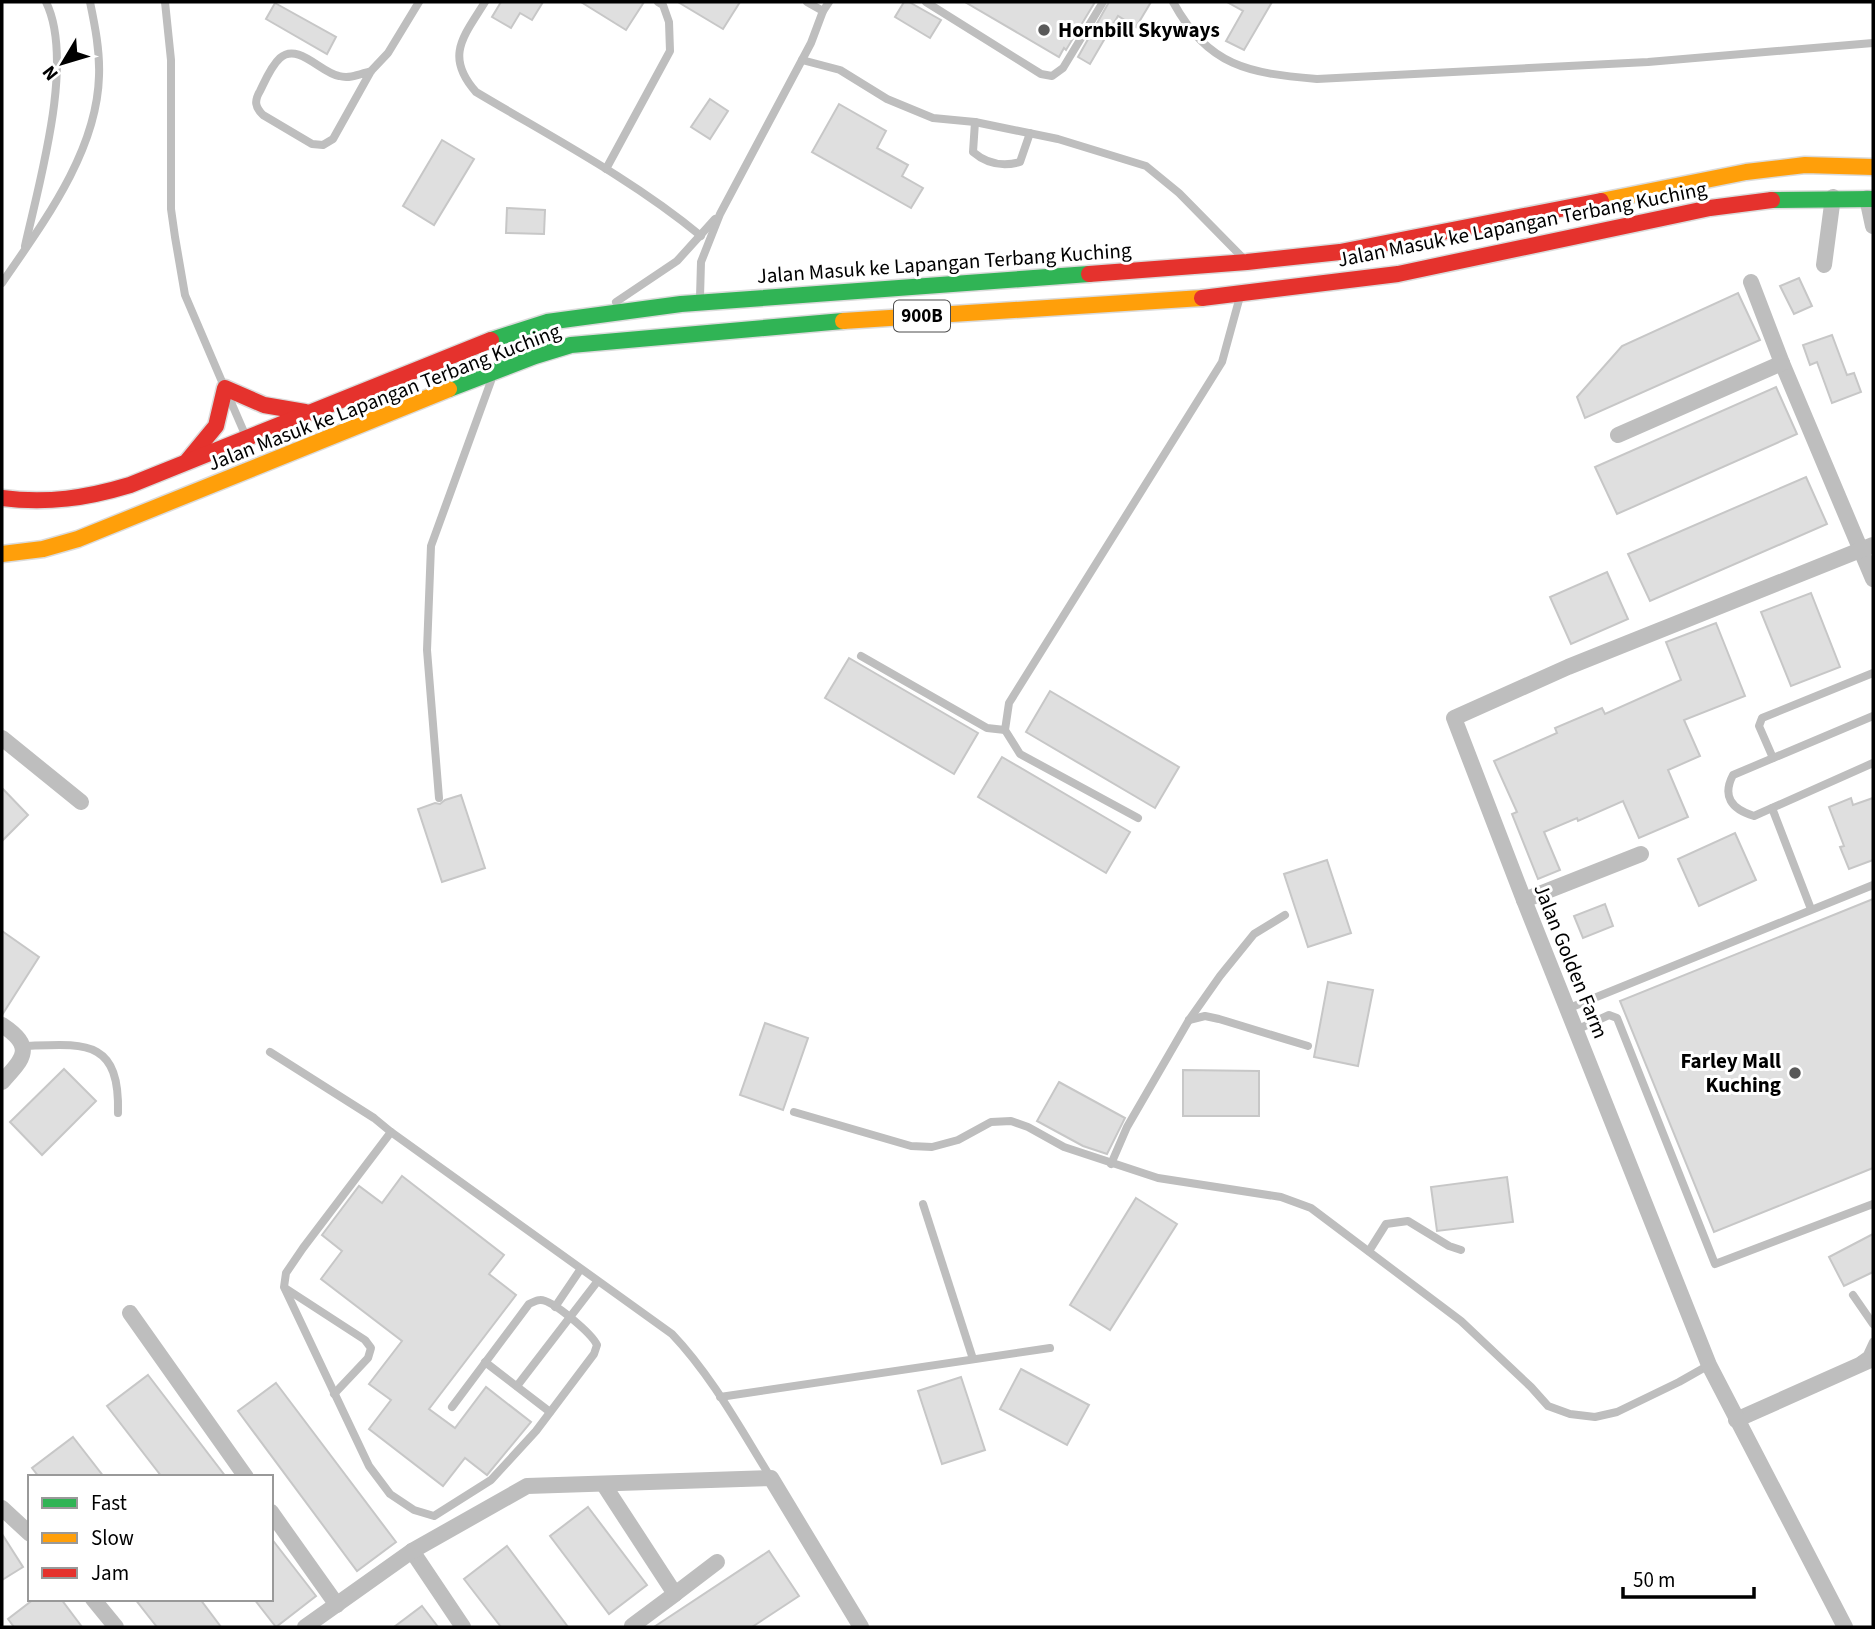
<svg xmlns="http://www.w3.org/2000/svg" width="1875" height="1629" viewBox="0 0 1875 1629" font-family="'Source Sans 3',sans-serif">
<rect width="100%" height="100%" fill="#fff"/>
<g fill="#dfdfdf" stroke="#c7c7c7" stroke-width="2">
<polygon points="501,2 543,2 532,20 520,13 511,28 492,17"/>
<polygon points="581,2 644,2 626,30"/>
<polygon points="678,2 740,2 723,29"/>
<polygon points="904,2 909,2 941,20 930,38 895,17"/>
<polygon points="965,2 1095,2 1066,50 1064,48 1059,57"/>
<polygon points="1109,2 1151,2 1136,27 1118,16 1090,64 1078,57"/>
<polygon points="1227,2 1272,2 1244,50 1226,41 1243,11"/>
<polygon points="275,3 336,37 327,54 266,19"/>
<polygon points="710,99 728,111 710,139 691,127"/>
<polygon points="839,104 886,131 877,148 908,165 902,176 923,188 911,208 812,152"/>
<polygon points="442,140 474,159 434,225 403,206"/>
<polygon points="507,208 545,210 544,234 506,233"/>
<polygon points="1799,278 1812,306 1794,314 1780,286"/>
<polygon points="1738,293 1760,340 1585,418 1577,397 1622,346"/>
<polygon points="1832,335 1847,375 1854,373 1861,392 1832,403 1817,362 1810,365 1803,345"/>
<polygon points="1776,387 1797,434 1617,514 1595,467"/>
<polygon points="1806,477 1827,524 1650,601 1628,554"/>
<polygon points="1607,572 1628,619 1571,644 1550,597"/>
<polygon points="1811,593 1840,667 1791,686 1761,612"/>
<polygon points="1716,623 1745,696 1684,720 1700,756 1668,770 1688,817 1639,838 1623,801 1578,821 1577,818 1544,832 1560,870 1538,879 1512,814 1517,812 1494,761 1557,733 1555,728 1602,708 1605,714 1681,680 1666,642"/>
<polygon points="849,658 978,733 954,774 825,698"/>
<polygon points="1050,691 1179,767 1155,808 1026,732"/>
<polygon points="1002,757 1130,832 1106,873 978,797"/>
<polygon points="2,788 28,815 2,841"/>
<polygon points="461,795 485,868 442,882 418,809 435,803 440,804 445,800"/>
<polygon points="1851,798 1853,805 1873,798 1873,860 1849,869 1840,847 1844,846 1829,807"/>
<polygon points="1735,833 1756,880 1699,906 1678,859"/>
<polygon points="1327,860 1351,933 1308,947 1284,874"/>
<polygon points="1873,899 1873,1168 1714,1232 1620,1001"/>
<polygon points="1605,904 1613,926 1583,938 1574,916"/>
<polygon points="2,931 39,957 2,1015"/>
<polygon points="1328,982 1373,990 1358,1066 1314,1057"/>
<polygon points="765,1023 808,1038 783,1110 740,1095"/>
<polygon points="64,1069 96,1101 42,1155 10,1122"/>
<polygon points="1183,1070 1259,1071 1259,1116 1183,1116"/>
<polygon points="1059,1082 1125,1118 1107,1154 1083,1146 1037,1121"/>
<polygon points="402,1176 504,1255 489,1274 516,1295 429,1409 455,1428 486,1387 531,1422 487,1475 465,1458 443,1486 369,1429 391,1400 369,1384 402,1341 321,1279 342,1251 322,1235 359,1186 382,1203"/>
<polygon points="1507,1177 1513,1222 1437,1231 1431,1187"/>
<polygon points="1136,1198 1177,1224 1110,1330 1070,1305"/>
<polygon points="1873,1234 1873,1272 1844,1286 1829,1257"/>
<polygon points="1021,1369 1089,1405 1067,1445 1000,1409"/>
<polygon points="148,1375 226,1477 162,1477 107,1406"/>
<polygon points="961,1377 985,1450 942,1464 918,1391"/>
<polygon points="276,1383 396,1542 357,1571 238,1411"/>
<polygon points="73,1437 104,1477 39,1477 32,1468"/>
<polygon points="588,1507 647,1585 609,1614 550,1536"/>
<polygon points="2,1534 23,1567 2,1580"/>
<polygon points="271,1538 316,1596 276,1627 254,1599 271,1599"/>
<polygon points="507,1546 568,1627 501,1627 464,1579"/>
<polygon points="769,1551 799,1596 752,1627 654,1627"/>
<polygon points="34,1599 61,1599 82,1627 14,1627 8,1619"/>
<polygon points="135,1599 200,1599 221,1627 157,1627"/>
<polygon points="422,1606 438,1627 394,1627"/>
</g>
<g fill="none" stroke-linecap="round" stroke-linejoin="round">
<g stroke="#dbdbdb" stroke-width="19">
<g id="fast">
<polyline points="1772,200 1873,199"/>
<polyline points="491,340 547,322 681,304 1089,274"/>
<polyline points="449,389 535,356 571,345 843,321"/>
</g>
</g>
<g stroke="#dbdbdb" stroke-width="19">
<g id="slow">
<polyline points="1601,201 1746,172 1805,165 1873,167"/>
<polyline points="843,321 1202,298"/>
<polyline points="2,554 43,549 78,539 449,389"/>
</g>
</g>
<g stroke="#dbdbdb" stroke-width="19">
<g id="jam">
<polyline points="1089,274 1247,262 1340,252 1601,201"/>
<polyline points="1202,298 1398,274 1710,208 1772,200"/>
<polyline points="188,460 216,426 225,388 264,405 305,412"/>
<path d="M 2,498 C 47,504 87,498 130,485 L 491,340"/>
</g>
</g>
<g stroke="#bebebe" stroke-width="8">
<polyline points="165,2 171,60 171,209 175,237 185,295 223,384"/>
<path d="M 485,2 C 464,36 444,56 476,92 C 553,138 632,179 701,236"/>
<polyline points="807,2 823,11"/>
<polyline points="926,2 1041,74 1052,76 1063,68 1103,2"/>
<path d="M 1173,2 C 1209,67 1248,73 1317,79 L 1648,62 L 1873,43"/>
<polyline points="802,60 840,70 887,99 933,118 975,122 1058,139 1146,166 1179,193 1241,256"/>
<path d="M 371,71 C 360,74 350,79 339,76 C 321,73 298,42 280,58 C 271,66 265,81 260,91 C 254,101 255,107 263,115 L 312,144 L 323,145 L 333,139 L 371,71 L 388,53 L 419,2"/>
<path d="M 975,122 L 973,152 C 987,164 1002,167 1020,162 L 1030,133"/>
<polyline points="606,169 670,51 669,22 663,5 658,2"/>
<path d="M 25,246 C 39,183 75,61 46,2"/>
<path d="M 2,283 C 43,223 97,152 99,76 C 100,51 95,26 90,2"/>
<polyline points="700,297 701,262 720,214 811,43 823,11 829,2"/>
<polyline points="616,302 677,261 715,219"/>
<polyline points="231,402 244,432"/>
<polyline points="861,656 987,728 1005,730"/>
<path d="M 1873,716 L 1733,775 C 1722,796 1731,809 1754,816 L 1873,763"/>
<polyline points="1773,758 1759,726 1762,718 1873,673"/>
<polyline points="439,798 427,650 431,546 491,381"/>
<polyline points="1772,808 1811,909"/>
<polyline points="1138,818 1020,754 1005,730 1009,703 1222,362 1239,300"/>
<polyline points="1567,1009 1873,885"/>
<polyline points="1189,1020 1205,1016 1219,1019 1308,1046"/>
<polyline points="1576,1030 1609,1015 1617,1018 1715,1264 1873,1204"/>
<path d="M 23,1046 C 83,1044 120,1037 118,1113"/>
<path d="M 270,1052 L 374,1118 L 391,1132 L 672,1334 C 712,1376 741,1430 771,1478"/>
<polyline points="794,1112 911,1146 932,1147 958,1140 991,1122 1011,1121 1028,1127 1064,1147 1158,1178 1281,1197 1311,1208 1461,1321 1531,1387 1548,1406 1570,1414 1595,1417 1617,1412 1679,1382 1709,1365"/>
<path d="M 391,1132 L 303,1248 L 286,1273 L 284,1287 L 369,1466 L 390,1494 L 414,1510 L 434,1516 L 491,1480 L 536,1431 L 594,1354 L 597,1345 C 592,1334 552,1299 540,1300 C 536,1300 532,1303 529,1304 L 452,1407"/>
<polyline points="1111,1164 1127,1127 1189,1020 1220,976 1254,934 1285,915"/>
<polyline points="923,1204 973,1359"/>
<polyline points="1369,1251 1386,1224 1408,1221 1449,1246 1461,1250"/>
<polyline points="285,1288 365,1340 371,1348 368,1358 334,1394"/>
<polyline points="1853,1295 1873,1324"/>
<polyline points="555,1307 580,1270"/>
<polyline points="1860,1360 1867,1355 1873,1342"/>
<polyline points="485,1362 550,1412"/>
<polyline points="517,1386 597,1282"/>
<polyline points="720,1397 1050,1348"/>
</g>
<g stroke="#bebebe" stroke-width="16">
<polyline points="1867,198 1873,226"/>
<polyline points="1824,265 1833,197"/>
<polyline points="1751,282 1782,363 1873,579"/>
<polyline points="1618,435 1782,363"/>
<polyline points="2,738 81,802"/>
<polyline points="1524,900 1641,854"/>
<path d="M 2,1025 C 35,1047 24,1058 2,1082"/>
<polyline points="130,1313 246,1477"/>
<polyline points="1736,1420 1873,1359"/>
<polyline points="604,1485 675,1594 632,1626"/>
<polyline points="2,1508 30,1534"/>
<polyline points="271,1512 337,1605"/>
<polyline points="412,1551 463,1627"/>
<polyline points="675,1594 717,1562"/>
<polyline points="93,1599 116,1627"/>
<polyline points="305,1627 412,1551 527,1486 771,1478 861,1627"/>
<polyline points="1845,1627 1709,1365 1524,900 1454,718 1568,667 1873,545"/>
</g>
<use href="#fast" stroke="#30b455" stroke-width="16"/>
<use href="#slow" stroke="#ff9f0a" stroke-width="16"/>
<use href="#jam" stroke="#e5322d" stroke-width="16"/>
</g>
<g fill="#595959" stroke="#fff" stroke-width="2.5">
<circle cx="1044" cy="30" r="7"/>
<circle cx="1795" cy="1073" r="7"/>
</g>
<g text-anchor="middle" dominant-baseline="central" stroke-width="6" stroke-linejoin="round" paint-order="stroke">
<rect fill="#fff" stroke="#4c4c4c" stroke-width="2" x="894" y="300.5" width="56" height="31" rx="5"/>
<g font-size="19" font-weight="bold" fill="#000">
<text x="922" y="316">900B</text>
</g>
<g font-size="21" font-weight="bold" fill="#000" stroke="#fff" text-anchor="start">
<text x="1058" y="30">Hornbill Skyways</text>
<text x="1781" y="1061" text-anchor="end">Farley Mall<tspan x="1781" dy="24">Kuching</tspan></text>
</g>
<g font-size="21" fill="#000" stroke="#fff">
<text transform="translate(1522 224) rotate(-11)">Jalan Masuk ke Lapangan Terbang Kuching</text>
<text transform="translate(944 263) rotate(-4)">Jalan Masuk ke Lapangan Terbang Kuching</text>
<text transform="translate(384 397) rotate(-21)">Jalan Masuk ke Lapangan Terbang Kuching</text>
<text transform="translate(1571 961) rotate(68)">Jalan Golden Farm</text>
</g>
</g>
<rect width="1875" height="1629" fill="none" stroke="#000000" stroke-width="7"/>
<rect x="28" y="1475" width="245" height="126" fill="#ffffff" stroke="#999999" stroke-width="2"/>
<rect x="42" y="1498" width="35" height="10" fill="#30b455" stroke="#999999" stroke-width="2"/>
<text x="91" y="1510" font-size="21" fill="#000000">Fast</text>
<rect x="42" y="1533" width="35" height="10" fill="#ff9f0a" stroke="#999999" stroke-width="2"/>
<text x="91" y="1545" font-size="21" fill="#000000">Slow</text>
<rect x="42" y="1568" width="35" height="10" fill="#e5322d" stroke="#999999" stroke-width="2"/>
<text x="91" y="1580" font-size="21" fill="#000000">Jam</text>
<g transform="translate(63 63) rotate(232)" stroke="#ffffff" stroke-width="5" paint-order="stroke">
<path d="M0-5L12 26L0 18L-12 26Z" fill="#000000"/>
<text y="-10" font-size="19" font-weight="bold" text-anchor="middle" fill="#000000">N</text>
</g>
<path d="M1623 1587v10h131v-10" fill="none" stroke="#000000" stroke-width="3.5"/>
<text x="1633" y="1587" font-size="21" fill="#000000" stroke="#ffffff" stroke-width="5" paint-order="stroke">50 m</text>
</svg>
